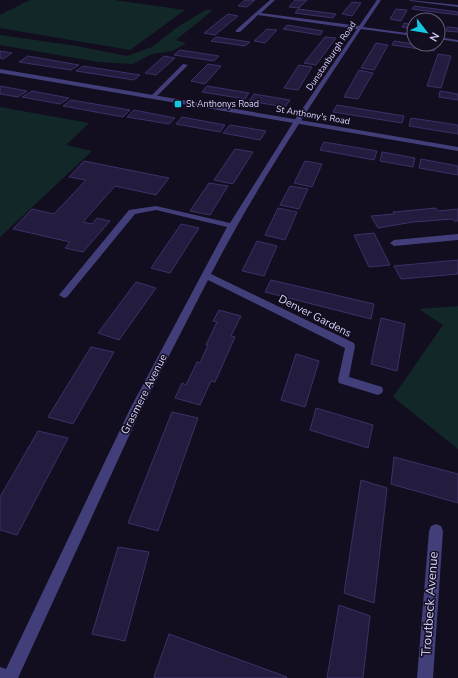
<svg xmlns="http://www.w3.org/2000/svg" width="458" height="678" viewBox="0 0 458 678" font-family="'Nunito Sans',sans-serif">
<rect width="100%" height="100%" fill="#120e1f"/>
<g fill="#122828">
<polygon points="30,0 114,0 185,10 130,50 0,28 0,15"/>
<polygon points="206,10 213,10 176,40 186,43 173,51 152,54 133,64 99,62 0,45 0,35 77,46 127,56 152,47 179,26"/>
<polygon points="0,107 89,123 66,145 92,151 0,237"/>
<polygon points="458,306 458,449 393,397 443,325 419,309"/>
</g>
<g fill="#241c3e" stroke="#3d3068">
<polygon points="245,0 255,0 247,7 238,6"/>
<polygon points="295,0 307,0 299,8 289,7"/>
<polygon points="352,2 361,3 352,16 342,14"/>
<polygon points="414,6 458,12 458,15 412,9"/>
<polygon points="298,9 336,14 333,18 295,13"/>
<polygon points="396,9 407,10 401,21 390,19"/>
<polygon points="228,14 238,16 215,35 204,33"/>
<polygon points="404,23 414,25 414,29 402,27"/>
<polygon points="287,25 323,31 320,35 283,29"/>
<polygon points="447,27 458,28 458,32 446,31"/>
<polygon points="267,29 277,30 265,43 254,41"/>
<polygon points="216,37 250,42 245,46 211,41"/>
<polygon points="325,37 336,38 316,65 304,63"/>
<polygon points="394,41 414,44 436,47 434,51 392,45"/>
<polygon points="376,43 388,45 374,70 361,68"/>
<polygon points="180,50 219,56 214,61 174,55"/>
<polygon points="0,51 12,53 3,59 0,58"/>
<polygon points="438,54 451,56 441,88 427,86"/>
<polygon points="28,56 79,65 71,70 19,62"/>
<polygon points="164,56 175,58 156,75 145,73"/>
<polygon points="208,64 221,66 205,84 191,81"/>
<polygon points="299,65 312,67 298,90 284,88"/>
<polygon points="83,66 140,75 134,80 76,71"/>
<polygon points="359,70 373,73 358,99 344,97"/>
<polygon points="0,86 27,91 18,97 0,94"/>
<polygon points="207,86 249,93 245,99 202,92"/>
<polygon points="32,91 69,98 60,104 22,97"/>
<polygon points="440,91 458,94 458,100 439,97"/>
<polygon points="254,94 290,100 285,107 249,101"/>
<polygon points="71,100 130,110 123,117 63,106"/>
<polygon points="337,105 404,116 402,123 333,112"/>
<polygon points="134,110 175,118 169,124 127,117"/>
<polygon points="182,117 225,125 220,132 176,124"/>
<polygon points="411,118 458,125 458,134 409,126"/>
<polygon points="230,125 266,131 260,140 223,133"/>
<polygon points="324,142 377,151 374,160 320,150"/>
<polygon points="235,149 253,152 233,184 214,180"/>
<polygon points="382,152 415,158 413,167 380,161"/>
<polygon points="421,159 458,166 458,175 419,168"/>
<polygon points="84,161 169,178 156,195 115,186 83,222 92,224 97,218 110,221 83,252 65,248 70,242 13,229 32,209 54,214 86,180 69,177"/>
<polygon points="305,161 322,164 312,187 294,183"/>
<polygon points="209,183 228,186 210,215 190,211"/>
<polygon points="290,186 308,189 299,209 280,205"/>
<polygon points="278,208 297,212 285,240 265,235"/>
<polygon points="436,208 438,211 458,209 458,221 454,221 452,219 413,222 378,228 371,216 394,214 393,212"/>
<polygon points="181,224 199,228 170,273 151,268"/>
<polygon points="374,233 390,265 369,267 354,235"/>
<polygon points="257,241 277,246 264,276 242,271"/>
<polygon points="458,260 458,274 401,279 394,266"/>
<polygon points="271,280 374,304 371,319 265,292"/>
<polygon points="136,282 156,288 119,340 98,333"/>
<polygon points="219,310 241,316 231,336 235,337 215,382 211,381 200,405 175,398 182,383 186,385 197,362 200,363 208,345 206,345 217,322 213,321"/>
<polygon points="381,318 405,324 397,371 371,364"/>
<polygon points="91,347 114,352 73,424 48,417"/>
<polygon points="296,354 319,361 305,407 281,400"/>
<polygon points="316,408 373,425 368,448 310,430"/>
<polygon points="172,412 198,418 158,531 128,523"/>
<polygon points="38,431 68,438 17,535 0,530 0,497"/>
<polygon points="394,457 458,474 458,503 391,484"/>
<polygon points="361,480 387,488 374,603 344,593"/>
<polygon points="118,547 149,552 125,641 92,634"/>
<polygon points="339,605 370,616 363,678 327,678"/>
<polygon points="169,634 287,677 286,678 157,678 154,677"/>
</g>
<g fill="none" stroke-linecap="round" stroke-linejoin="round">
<g fill="#423e79" fill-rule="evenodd">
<path d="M 270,0 L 275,0 L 261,13 L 359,26 L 377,0 L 381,0 L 363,27 L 414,34 L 414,36 L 361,29 C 308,109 255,189 211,274 L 354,343 L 355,346 L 349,377 L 382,387 L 383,390 L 382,393 L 378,395 L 339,383 L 338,380 L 345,348 L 208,280 L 139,414 L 18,678 L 0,678 L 0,667 L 6,669 L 130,409 L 227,227 L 156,210 L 135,214 L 67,297 L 64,298 L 59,295 L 129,210 L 156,206 L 230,223 L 294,121 L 357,29 L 258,15 L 240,32 L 236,32 L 236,30 Z"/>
<polygon points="409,0 458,5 458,7 411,1"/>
<polygon points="438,37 458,40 458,42 438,39"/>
<polygon points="183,64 188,65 155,98 151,98 151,96"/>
<polygon points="458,234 458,240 394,246 390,243 394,240"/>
<polygon points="436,524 441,526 443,531 433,678 417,678 429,531 431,526"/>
</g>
<polygon fill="#423e79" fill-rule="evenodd" points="0,69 458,147 458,151 0,73"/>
</g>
<rect fill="#15c8e2" stroke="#120e1f" stroke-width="1.5" x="174" y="100" width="8" height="8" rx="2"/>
<g text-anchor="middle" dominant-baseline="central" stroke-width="3" stroke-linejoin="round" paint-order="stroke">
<g font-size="9" fill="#d7d1fb" stroke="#120e1f">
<text transform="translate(331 56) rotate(-56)">Dunstanburgh Road</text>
<text transform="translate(313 115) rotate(10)">St Anthony's Road</text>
</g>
<g font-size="9" fill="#d7d1fb" stroke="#120e1f" text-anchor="start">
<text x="186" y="104">St Anthonys Road</text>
</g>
<g font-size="11" fill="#d7d1fb" stroke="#120e1f">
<text transform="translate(315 316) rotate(27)">Denver Gardens</text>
<text transform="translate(144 394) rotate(-63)">Grasmere Avenue</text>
</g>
<g font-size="13" fill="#d7d1fb" stroke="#120e1f">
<text transform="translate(430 604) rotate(-86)">Troutbeck Avenue</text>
</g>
</g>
<g transform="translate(426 32) rotate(121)"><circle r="19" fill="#120e1f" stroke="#615c77"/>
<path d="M0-3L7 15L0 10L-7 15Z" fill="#15c8e2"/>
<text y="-6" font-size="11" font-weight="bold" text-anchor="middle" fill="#d7d1fb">N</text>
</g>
</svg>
